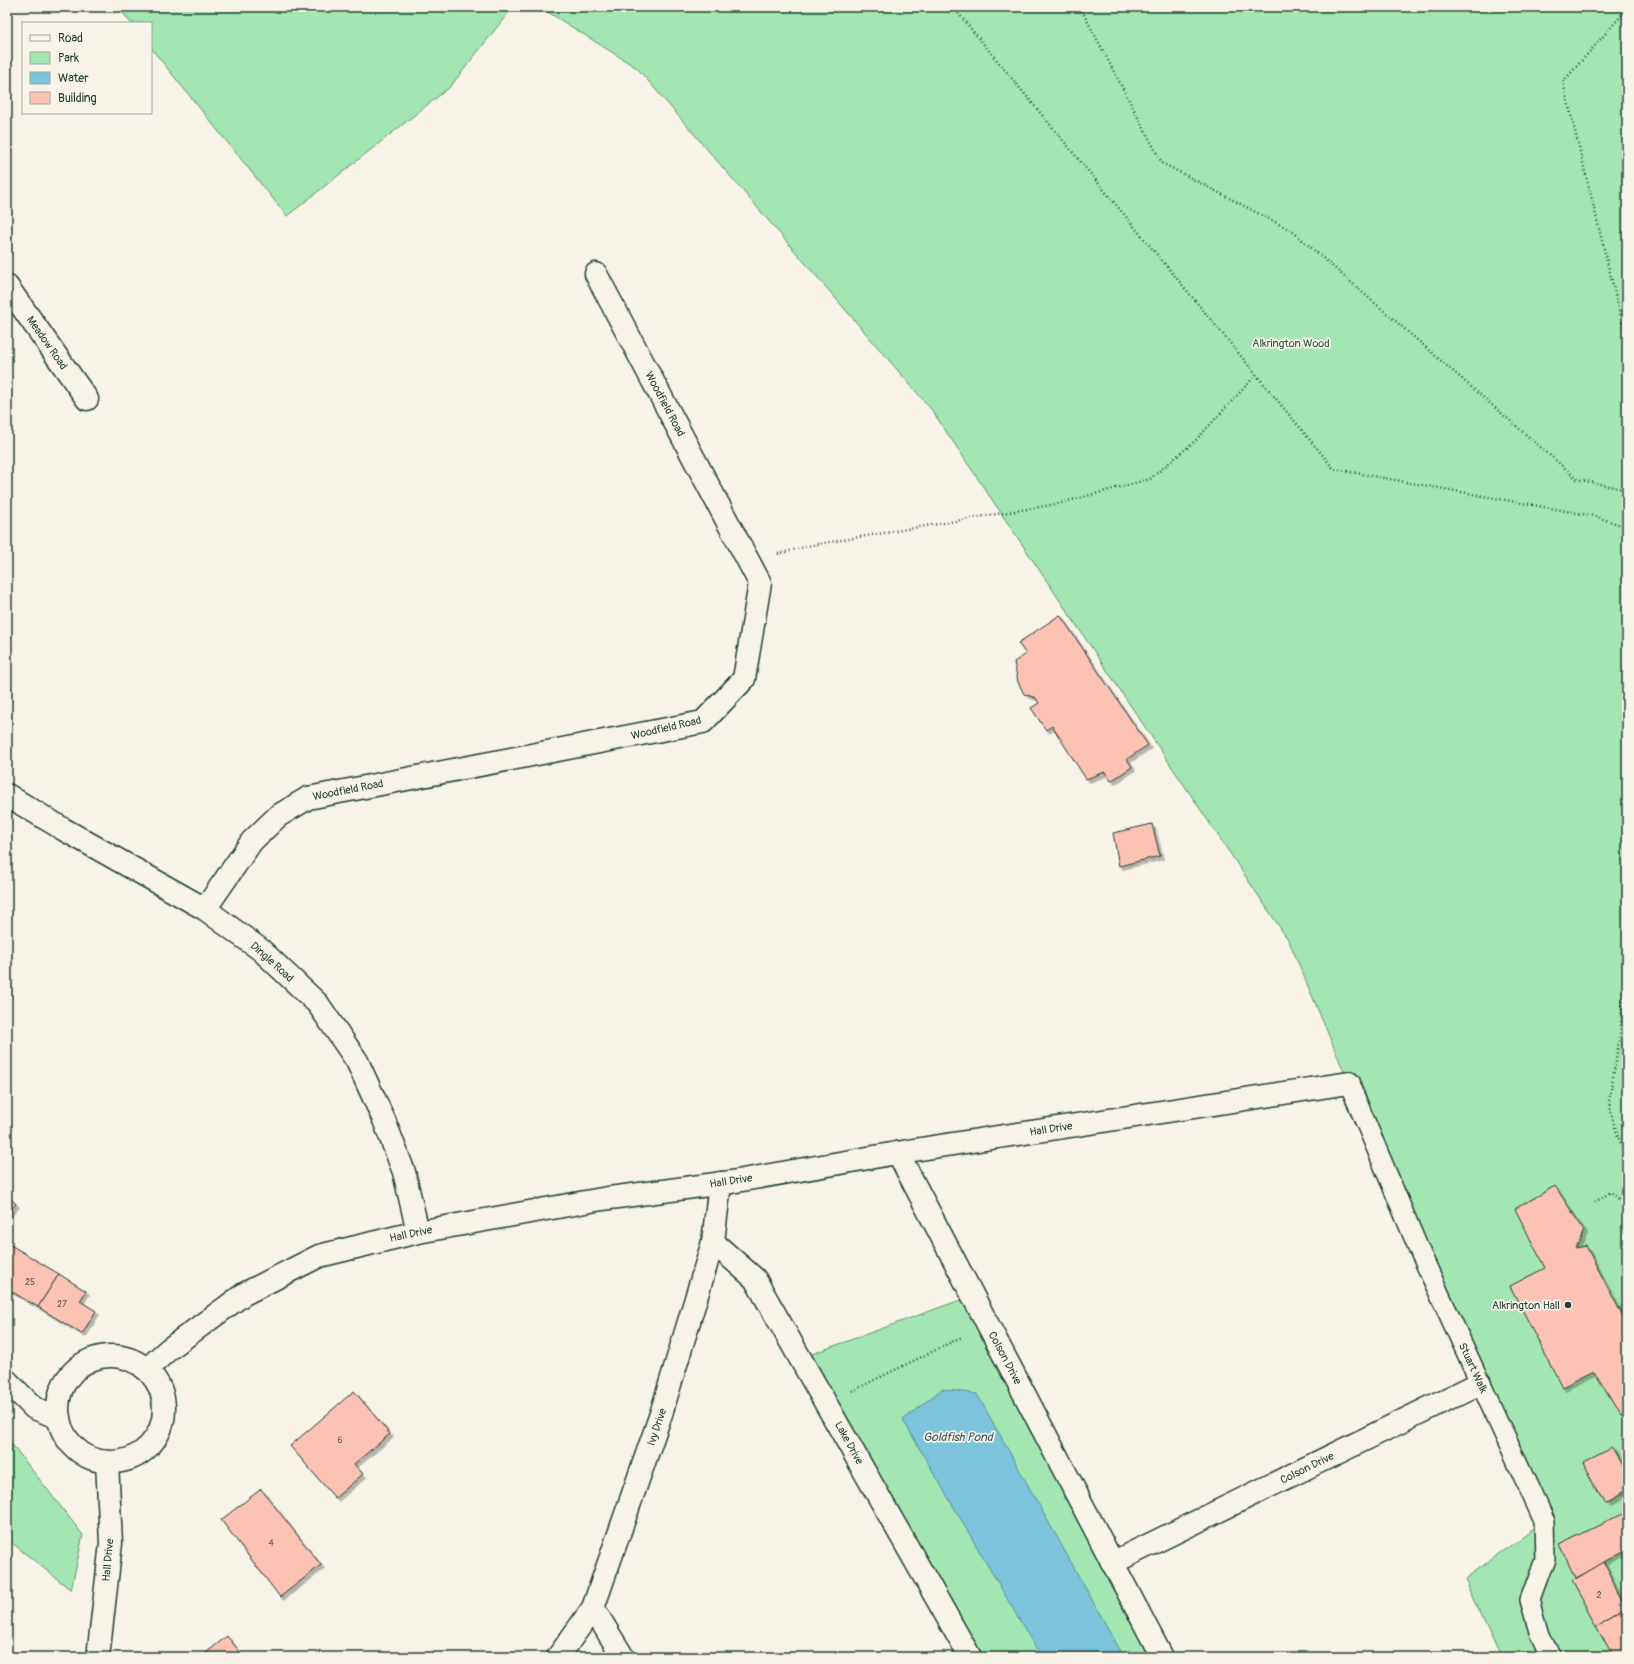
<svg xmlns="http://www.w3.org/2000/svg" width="1634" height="1664" viewBox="0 0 1634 1664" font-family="Pangolin,sans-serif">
<defs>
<filter id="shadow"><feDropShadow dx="3.5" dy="3.5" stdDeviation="0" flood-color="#0004"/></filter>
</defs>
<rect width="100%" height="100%" fill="#f7f3e8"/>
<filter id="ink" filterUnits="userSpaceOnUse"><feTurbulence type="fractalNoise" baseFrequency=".025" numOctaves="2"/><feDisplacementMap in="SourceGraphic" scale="8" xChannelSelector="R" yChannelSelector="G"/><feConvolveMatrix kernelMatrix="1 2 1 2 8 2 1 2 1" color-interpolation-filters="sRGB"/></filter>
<g filter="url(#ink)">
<g fill="#a3e6b1" stroke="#619272">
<polygon points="118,7 513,7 450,87 287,216 151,48 151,23 131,23"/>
<polygon points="540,7 1627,7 1627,1657 1495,1657 1499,1652 1465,1578 1544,1521 1399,1202 1289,941 931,409 637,68"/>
<polygon points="963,1299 1166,1657 970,1657 801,1358"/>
<polygon points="7,1438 83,1535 71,1590 7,1539"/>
</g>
<polygon fill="#7bc4db" stroke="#568e98" points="942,1389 977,1394 1124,1657 1041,1657 903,1420"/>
<g fill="#fcc2b3" stroke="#1f3d34" filter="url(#shadow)">
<polygon points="1060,615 1148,745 1127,759 1132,767 1111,781 1105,772 1086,779 1052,726 1046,730 1031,708 1039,703 1036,698 1024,694 1018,682 1014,662 1026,654 1018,643"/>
<polygon points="1152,824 1160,856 1119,866 1113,833"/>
<polygon points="1555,1186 1584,1230 1576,1248 1586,1246 1627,1324 1627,1412 1620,1415 1594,1371 1562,1387 1510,1286 1545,1268 1515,1209"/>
<polygon points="7,1195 16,1204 7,1214"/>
<polygon points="9,1244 59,1274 38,1307 7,1289 7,1247"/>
<polygon points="59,1274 86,1291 80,1301 96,1311 82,1334 38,1307"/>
<polygon points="354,1391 390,1434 354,1464 363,1474 335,1498 290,1446"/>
<polygon points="1611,1447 1627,1477 1627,1492 1605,1503 1583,1461"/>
<polygon points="261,1489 321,1565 280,1597 221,1520"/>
<polygon points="1627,1512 1627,1550 1575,1578 1560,1545"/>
<polygon points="1603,1562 1627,1608 1596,1626 1571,1581"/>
<polygon points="1627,1608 1627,1657 1613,1657 1596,1626"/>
<polygon points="227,1636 244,1657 201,1657"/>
</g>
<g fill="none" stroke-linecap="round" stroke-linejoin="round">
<g stroke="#1f3d34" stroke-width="22">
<polyline id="service" points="1349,1083 1420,1252 1544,1521 1545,1559 1530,1600 1540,1635 1550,1657"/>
</g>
<g stroke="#1f3d34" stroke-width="25">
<g id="minor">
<polyline points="7,286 87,399"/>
<polyline points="7,795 63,829 205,909 261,950 318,1004 357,1061 384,1120 404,1172 418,1232"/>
<polyline points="205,909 252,841 278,816 308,798 703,722 744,679 760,583 596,274"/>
<polyline points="898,1153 1162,1657"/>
<polyline points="713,1242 755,1279 970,1657"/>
<circle cx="111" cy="1409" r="53"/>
<polyline points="147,1369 169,1349 244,1294 319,1256 418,1232 602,1199 731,1182 914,1150 1349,1083"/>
<polyline points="7,1381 34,1408 59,1418"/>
<polyline points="1112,1563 1480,1383"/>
<polyline points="593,1608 623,1657"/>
<polyline points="98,1657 111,1543 107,1462"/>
<polyline points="558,1657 593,1608 661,1414 713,1242 720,1183"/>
</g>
</g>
<g stroke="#1f3d34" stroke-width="2.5" stroke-dasharray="1 3" stroke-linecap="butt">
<polyline points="953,7 1334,469 1594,516 1627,527"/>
<polyline points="1080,7 1162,163 1292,231 1577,479 1627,490"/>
<polyline points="1627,9 1563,82 1627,342"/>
<polyline points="778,554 812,545 1057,504 1150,479 1195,441 1256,375"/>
<polyline points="1627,953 1620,1035 1609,1101 1613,1121 1627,1163"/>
<polyline points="1595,1202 1611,1192 1620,1200 1627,1197"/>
<polyline points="852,1391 962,1337"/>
</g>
<use href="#service" stroke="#f7f3e8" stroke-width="19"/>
<use href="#minor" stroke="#f7f3e8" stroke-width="22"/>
</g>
</g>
<circle fill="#1f3d34" stroke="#f7f3e8" stroke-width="1.5" cx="1568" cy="1305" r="4"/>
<g text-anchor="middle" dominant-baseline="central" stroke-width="3.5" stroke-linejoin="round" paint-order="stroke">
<g font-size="9" fill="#565e54">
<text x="30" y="1282">25</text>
<text x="62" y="1304">27</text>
<text x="340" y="1440">6</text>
<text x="271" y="1543">4</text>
<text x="1599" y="1595">2</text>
</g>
<g font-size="11" fill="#1f3d34" stroke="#f7f3e8">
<text transform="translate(47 343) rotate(55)">Meadow Road</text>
<text transform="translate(665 404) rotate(62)">Woodfield Road</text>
<text transform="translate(666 728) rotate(-13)">Woodfield Road</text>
<text transform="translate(348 790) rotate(-11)">Woodfield Road</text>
<text transform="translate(272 962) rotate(42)">Dingle Road</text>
<text transform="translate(1051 1129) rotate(-9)">Hall Drive</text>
<text transform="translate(731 1181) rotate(-9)">Hall Drive</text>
<text transform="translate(411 1234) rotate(-12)">Hall Drive</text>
<text transform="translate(1005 1358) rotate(62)">Colson Drive</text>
<text transform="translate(1473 1368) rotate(65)">Stuart Walk</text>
<text transform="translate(657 1427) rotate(-71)">Ivy Drive</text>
<text transform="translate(849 1443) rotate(61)">Lake Drive</text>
<text transform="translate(1307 1468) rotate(-26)">Colson Drive</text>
<text transform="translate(108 1560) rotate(-85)">Hall Drive</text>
</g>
<g font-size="11" fill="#335647" stroke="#f7f3e8">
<text x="1291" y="343">Alkrington Wood</text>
</g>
<g font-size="11" fill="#1f3d34" stroke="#f7f3e8" text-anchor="end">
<text x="1560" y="1305">Alkrington Hall</text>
</g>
<g font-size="12" font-style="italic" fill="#315855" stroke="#f7f3e8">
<text x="958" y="1437">Goldfish Pond</text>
</g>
</g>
<rect width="1634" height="1664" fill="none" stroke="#f7f3e8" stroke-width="24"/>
<rect x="12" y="12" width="1610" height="1640" fill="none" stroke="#1f3d34" stroke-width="1.5" filter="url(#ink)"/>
<rect x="22" y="22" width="130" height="92" fill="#f7f3e8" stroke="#a1aaa0"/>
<rect x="30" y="35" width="20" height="6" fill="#f7f3e8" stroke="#a1aaa0"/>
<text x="58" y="42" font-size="12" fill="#1f3d34">Road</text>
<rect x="30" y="52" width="20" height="12" fill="#a3e6b1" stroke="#a1aaa0"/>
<text x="58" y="62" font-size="12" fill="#1f3d34">Park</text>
<rect x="30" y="72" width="20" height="12" fill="#7bc4db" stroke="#a1aaa0"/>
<text x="58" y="82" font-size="12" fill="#1f3d34">Water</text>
<rect x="30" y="92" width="20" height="12" fill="#fcc2b3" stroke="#a1aaa0"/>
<text x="58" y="102" font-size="12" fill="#1f3d34">Building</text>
</svg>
